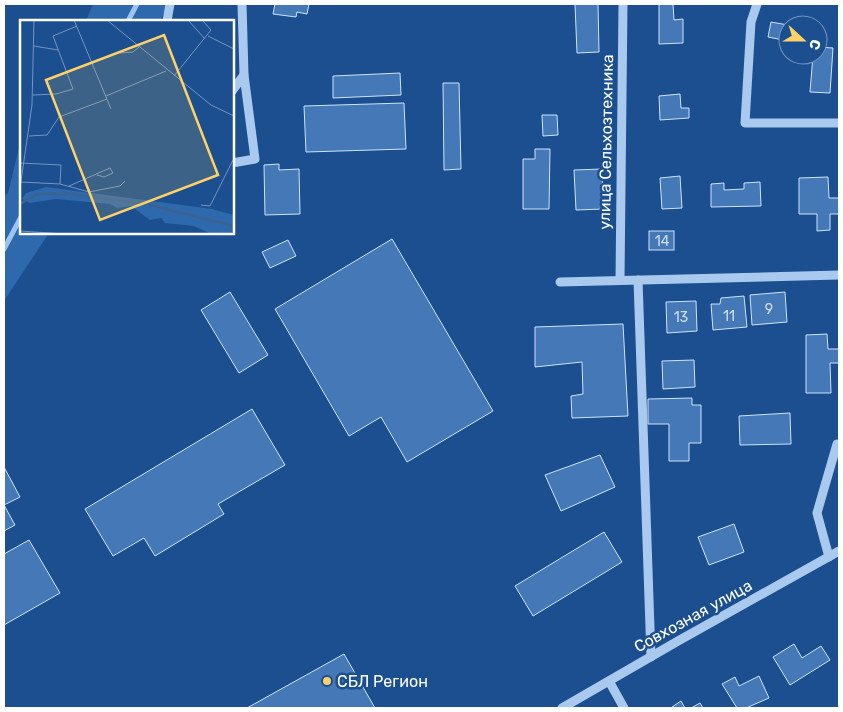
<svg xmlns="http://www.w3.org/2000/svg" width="843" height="712" viewBox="0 0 843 712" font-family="Rubik,sans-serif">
<rect width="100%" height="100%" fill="#1b4f8f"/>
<g fill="#2e69ad">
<polygon points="93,4 169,4 160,21 86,21"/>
<polygon points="21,139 21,232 49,233 4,301 4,196 8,193"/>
</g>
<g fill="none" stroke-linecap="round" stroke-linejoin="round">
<g stroke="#9cc4f0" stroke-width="5">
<polyline points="128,21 137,4"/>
<polyline points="4,249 21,217"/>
</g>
</g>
<g fill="#4478b7" stroke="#cfe3fa">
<polygon points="275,4 309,4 307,14 297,12 296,17 273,14"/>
<polygon points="575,4 598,4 599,52 577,53"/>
<polygon points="659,4 673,4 674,20 683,19 683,43 659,44"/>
<polygon points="771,22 788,25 788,41 768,37"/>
<polygon points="818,47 833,48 830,93 810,92 813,55 818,55"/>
<polygon points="400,73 401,95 333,98 333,76"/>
<polygon points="443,83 459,83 461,169 444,170"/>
<polygon points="680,94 681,108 689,108 689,118 660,120 659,96"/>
<polygon points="404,103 406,149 306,152 304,106"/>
<polygon points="542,115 557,115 558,135 543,136"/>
<polygon points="535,149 550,149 549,209 523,209 523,159 535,159"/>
<polygon points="279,164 279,170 299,169 300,214 265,215 264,165"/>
<polygon points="602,169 603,209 576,210 574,170"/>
<polygon points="680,176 682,208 662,209 660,178"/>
<polygon points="828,177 829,198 839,198 839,214 830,214 830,230 817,231 817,214 799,214 799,178"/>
<polygon points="760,182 761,206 711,207 711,184 724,183 724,190 744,189 744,183"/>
<rect x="649" y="231" width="25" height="19"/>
<polygon points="392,239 493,411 407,462 381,417 349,436 275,309"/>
<polygon points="288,240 296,256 270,268 262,252"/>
<polygon points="230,292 268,355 239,373 201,310"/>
<polygon points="785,292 787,322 752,325 750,295"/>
<polygon points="744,296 747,327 713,330 711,304 720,304 721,298"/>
<polygon points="696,301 697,331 667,333 666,302"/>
<polygon points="623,324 628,416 572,418 571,396 583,394 582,362 535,367 535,327"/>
<polygon points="827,334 828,349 839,349 839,363 830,363 831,393 806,393 806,335"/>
<polygon points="694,360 695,387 663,389 662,361"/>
<polygon points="692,398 692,405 701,405 701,443 689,443 689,461 669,461 669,424 648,424 648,399"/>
<polygon points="252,409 285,465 218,504 224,514 155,556 144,538 113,556 85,509"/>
<polygon points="790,413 791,444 740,445 739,416"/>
<polygon points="600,455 615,487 561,511 545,475"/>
<polygon points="4,467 20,497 4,505 15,525 4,531"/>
<polygon points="734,524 744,552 709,565 698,537"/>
<polygon points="604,532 622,562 533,616 515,586"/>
<polygon points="29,540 60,593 4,625 4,554"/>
<polygon points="794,644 802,658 821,646 830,660 790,685 773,657"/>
<polygon points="344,654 375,708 247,708"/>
<polygon points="759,676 769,698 746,708 737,708 722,684 735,677 739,686"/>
<polygon points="681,701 685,708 673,708 672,707"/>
<polygon points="700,703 703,708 691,708"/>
</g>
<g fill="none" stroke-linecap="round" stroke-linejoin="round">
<g stroke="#a9c9ee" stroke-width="9">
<polyline points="757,4 751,22 745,123 839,123"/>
<polyline points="167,21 170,4"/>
<polyline points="232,91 244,75"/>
<polyline points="232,163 255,159 244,75 242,4"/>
<polyline points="620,280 623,4"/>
<polyline points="638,280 651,657"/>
<polyline points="560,282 839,275"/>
<polyline points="829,557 817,513 837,444"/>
<polyline points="609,681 624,708"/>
<polyline points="562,708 678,641 839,551"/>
</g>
</g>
<circle fill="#ffd166" stroke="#1b4f8f" stroke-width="2" cx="327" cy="681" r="5"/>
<g text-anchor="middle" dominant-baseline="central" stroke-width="5" stroke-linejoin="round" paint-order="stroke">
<g font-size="14" fill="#d0dded">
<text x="662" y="241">14</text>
<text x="769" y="309">9</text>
<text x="729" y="316">11</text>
<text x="681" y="317">13</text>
</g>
<g font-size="16" fill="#fff" stroke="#1b4f8f">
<text transform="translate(606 142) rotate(-89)">улица Сельхозтехника</text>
<text transform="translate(693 616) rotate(-29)">Совхозная улица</text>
</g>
<g font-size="16" fill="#fff" stroke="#1b4f8f" text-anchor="start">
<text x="337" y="681">СБЛ Регион</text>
</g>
</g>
<g transform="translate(20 20)">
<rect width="214" height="214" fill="#1b4f8f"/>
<path d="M 26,167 L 192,189 L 214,195 L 214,214 L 191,214 L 174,206 L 145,203 L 141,198 L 130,200 L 111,186 L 97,188 L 90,184 L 36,179 L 10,183 L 2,179 L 6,173 Z" fill="#2e69ad"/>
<path fill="none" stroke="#3c6290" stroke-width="2.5" d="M 0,184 L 17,174 L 50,174 L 126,184 L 214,206"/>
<path fill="none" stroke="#7695bc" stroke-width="1" d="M 54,0 L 91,89M 87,0 L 191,85 L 214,96M 168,0 L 185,19M 188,16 L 214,29M 14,26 L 38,30M 100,33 L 113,32 L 119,27M 154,56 L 191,10 L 182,0M 13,75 L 36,74 L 53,69 L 33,16 L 57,6M 86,76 L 146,51M 9,116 L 27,115 L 39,97 L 87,79M 0,143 L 41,145 L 40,164 L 1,162M 40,164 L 69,172 L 100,166 L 105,161M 49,166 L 90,148 L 93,153 L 84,157 L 77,155M 0,168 L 12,85 L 14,0M 181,185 L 190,186 L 214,138M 0,211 L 44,214"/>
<path fill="#ffd166" fill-opacity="0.15" stroke="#ffd166" stroke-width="2.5" d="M 144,15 L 198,155 L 80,200 L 26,60 Z"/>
<rect width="214" height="214" fill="none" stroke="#fff" stroke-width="2.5"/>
</g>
<rect width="843" height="712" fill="none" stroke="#ffffff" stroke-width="10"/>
<g transform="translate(803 40) rotate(111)"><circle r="24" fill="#1b4f8f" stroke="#7695bc"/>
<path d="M0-4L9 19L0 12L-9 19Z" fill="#ffd166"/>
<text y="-8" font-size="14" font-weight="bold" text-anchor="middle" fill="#ffffff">С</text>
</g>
</svg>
